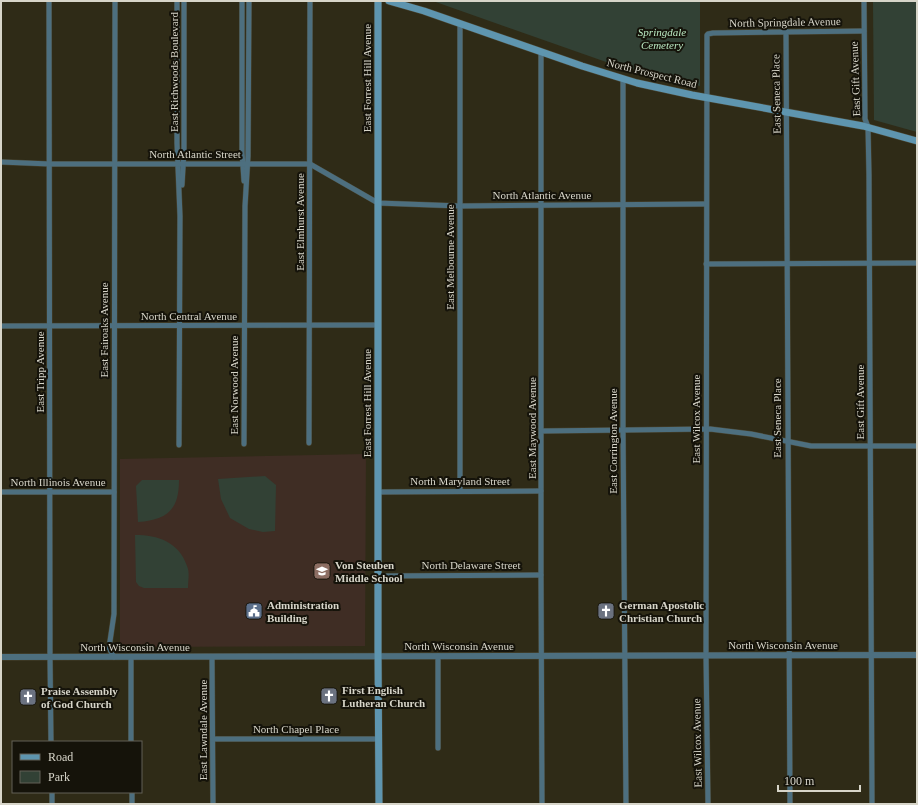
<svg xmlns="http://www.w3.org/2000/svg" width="918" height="805" viewBox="0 0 918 805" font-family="Georgia,serif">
<rect width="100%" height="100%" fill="#2f2b17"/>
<polygon fill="#3f2d24" points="366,454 365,646 120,647 120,459"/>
<g fill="#324135">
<polygon points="433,1 700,1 700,86 609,63"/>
<polygon points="873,1 917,1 917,132 874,120"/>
<polygon points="265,476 276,485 275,531 263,532 249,529 230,518 221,499 218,479"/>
<path d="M 142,480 L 179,480 C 179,509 168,520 138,522 L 136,486 Z"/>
<path d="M 135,535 C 158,535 179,542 187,566 C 190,572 188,581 188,588 L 144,588 L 139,586 L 136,582 Z"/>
</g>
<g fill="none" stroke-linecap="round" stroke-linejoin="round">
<g stroke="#4a4633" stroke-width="6">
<g id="minor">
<polyline points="49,1 50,657 51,742"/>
<polyline points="177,1 177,143 180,216 179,445"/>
<polyline points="242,1 242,152 244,181"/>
<polyline points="864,1 865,119 868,127 869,175 872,804"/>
<polyline points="786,31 790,804"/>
<polyline points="541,52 541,575 542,804"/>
<polyline points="623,79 623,430 626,804"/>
<polyline points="1,162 50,164 310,164 378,203 460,206 705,204"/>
<polyline points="182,185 184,150 184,1"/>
<polyline points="706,264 917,263"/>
<polyline points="1,326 378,325"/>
<polyline points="542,431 710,429 751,434 811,446 917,446"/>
<polyline points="309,443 310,1"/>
<polyline points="244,444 245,206 248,156 249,1"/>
<polyline points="460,491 460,23"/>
<polyline points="1,492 114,492"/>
<polyline points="378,492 541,491"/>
<polyline points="378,576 541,575"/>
<polyline points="438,656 438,748"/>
<polyline points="114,657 109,648 114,614 115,1"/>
<polyline points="131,657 131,742"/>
<polyline points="212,657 213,804"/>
<polyline points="213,739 378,739"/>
<polyline points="52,792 52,804"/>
<polyline points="132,792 132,804"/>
<polyline points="708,804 706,655 707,35 708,34 713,33 864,31"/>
</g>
</g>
<g stroke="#4a4633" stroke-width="7">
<polyline id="tertiary" points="1,657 917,655"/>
</g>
<g stroke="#4a4633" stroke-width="8">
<g id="secondary">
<polyline points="378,1 378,649 379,804"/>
<polyline points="389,1 424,11 582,66 637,83 692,95 863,126 917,141"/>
</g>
</g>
<use href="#minor" stroke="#4d6f7f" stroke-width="5"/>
<use href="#tertiary" stroke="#4d6f7f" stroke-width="6"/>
<use href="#secondary" stroke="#5e95af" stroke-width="7"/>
</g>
<defs>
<g id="school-square" transform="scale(0.9)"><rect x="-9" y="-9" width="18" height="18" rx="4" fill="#8d6e63" stroke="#15130a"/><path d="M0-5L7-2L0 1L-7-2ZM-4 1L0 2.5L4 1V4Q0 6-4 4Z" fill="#fff"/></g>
<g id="civic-square" transform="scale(0.9)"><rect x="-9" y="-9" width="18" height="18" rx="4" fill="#5c6f8a" stroke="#15130a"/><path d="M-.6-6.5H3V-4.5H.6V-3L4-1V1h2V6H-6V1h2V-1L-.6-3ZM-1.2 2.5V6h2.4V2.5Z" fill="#fff"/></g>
<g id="church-square" transform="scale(0.9)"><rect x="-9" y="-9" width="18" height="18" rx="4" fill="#6b7280" stroke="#15130a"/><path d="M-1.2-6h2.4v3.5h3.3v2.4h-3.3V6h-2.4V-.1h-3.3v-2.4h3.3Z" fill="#fff"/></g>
</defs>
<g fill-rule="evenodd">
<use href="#school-square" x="322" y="571"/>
<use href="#civic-square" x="254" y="611"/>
<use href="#church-square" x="606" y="611"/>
<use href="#church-square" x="329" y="696"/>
<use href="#church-square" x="28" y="697"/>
</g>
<g text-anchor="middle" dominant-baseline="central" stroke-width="4" stroke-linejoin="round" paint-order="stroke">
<g font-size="11" fill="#d7d5c9" stroke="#15130a">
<text transform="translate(785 22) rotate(-1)">North Springdale Avenue</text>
<text transform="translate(174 72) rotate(-90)">East Richwoods Boulevard</text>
<text transform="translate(652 73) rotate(14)">North Prospect Road</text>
<text transform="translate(367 78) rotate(-90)">East Forrest Hill Avenue</text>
<text transform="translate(855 79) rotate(-92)">East Gift Avenue</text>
<text transform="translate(776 94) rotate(-91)">East Seneca Place</text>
<text x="195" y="154">North Atlantic Street</text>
<text x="542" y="195">North Atlantic Avenue</text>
<text transform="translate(300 222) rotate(-90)">East Elmhurst Avenue</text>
<text transform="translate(450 257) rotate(-90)">East Melbourne Avenue</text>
<text x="189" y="316">North Central Avenue</text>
<text transform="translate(104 330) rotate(-90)">East Fairoaks Avenue</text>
<text transform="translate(40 372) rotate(-90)">East Tripp Avenue</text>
<text transform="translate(234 385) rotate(-90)">East Norwood Avenue</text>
<text transform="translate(860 402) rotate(-90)">East Gift Avenue</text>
<text transform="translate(367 403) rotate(-90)">East Forrest Hill Avenue</text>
<text transform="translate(777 418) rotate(-90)">East Seneca Place</text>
<text transform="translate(696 419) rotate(-90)">East Wilcox Avenue</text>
<text transform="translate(532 428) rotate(-90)">East Maywood Avenue</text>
<text transform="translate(613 441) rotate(-90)">East Corrington Avenue</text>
<text x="460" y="481">North Maryland Street</text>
<text x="58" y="482">North Illinois Avenue</text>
<text x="471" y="565">North Delaware Street</text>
<text x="783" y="645">North Wisconsin Avenue</text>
<text x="459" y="646">North Wisconsin Avenue</text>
<text x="135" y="647">North Wisconsin Avenue</text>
<text x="296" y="729">North Chapel Place</text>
<text transform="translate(203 730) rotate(-90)">East Lawndale Avenue</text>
<text transform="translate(697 743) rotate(-91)">East Wilcox Avenue</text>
</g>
<g font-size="11" font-style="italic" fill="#bae9c2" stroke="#15130a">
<text x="662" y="32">Springdale<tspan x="662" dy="13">Cemetery</tspan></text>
</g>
<g font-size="11" font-weight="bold" fill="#d7d5c9" stroke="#15130a" text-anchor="start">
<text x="335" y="565">Von Steuben<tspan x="335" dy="13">Middle School</tspan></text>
<text x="267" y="605">Administration<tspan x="267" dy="13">Building</tspan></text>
<text x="619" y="605">German Apostolic<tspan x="619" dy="13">Christian Church</tspan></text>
<text x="342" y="690">First English<tspan x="342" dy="13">Lutheran Church</tspan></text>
<text x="41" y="691">Praise Assembly<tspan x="41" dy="13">of God Church</tspan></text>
</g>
</g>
<rect width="918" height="805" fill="none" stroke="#d7d5c9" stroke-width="4"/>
<rect x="12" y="741" width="130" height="52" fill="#15130a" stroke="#636156"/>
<rect x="20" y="754" width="20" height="6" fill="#5e95af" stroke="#636156"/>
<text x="48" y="761" font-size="12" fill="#d7d5c9">Road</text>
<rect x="20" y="771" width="20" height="12" fill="#324135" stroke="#636156"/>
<text x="48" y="781" font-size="12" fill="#d7d5c9">Park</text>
<path d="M778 785v6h82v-6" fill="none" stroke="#d7d5c9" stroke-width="2"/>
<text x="784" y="785" font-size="12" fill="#d7d5c9" stroke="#15130a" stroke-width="3" paint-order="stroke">100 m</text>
</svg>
